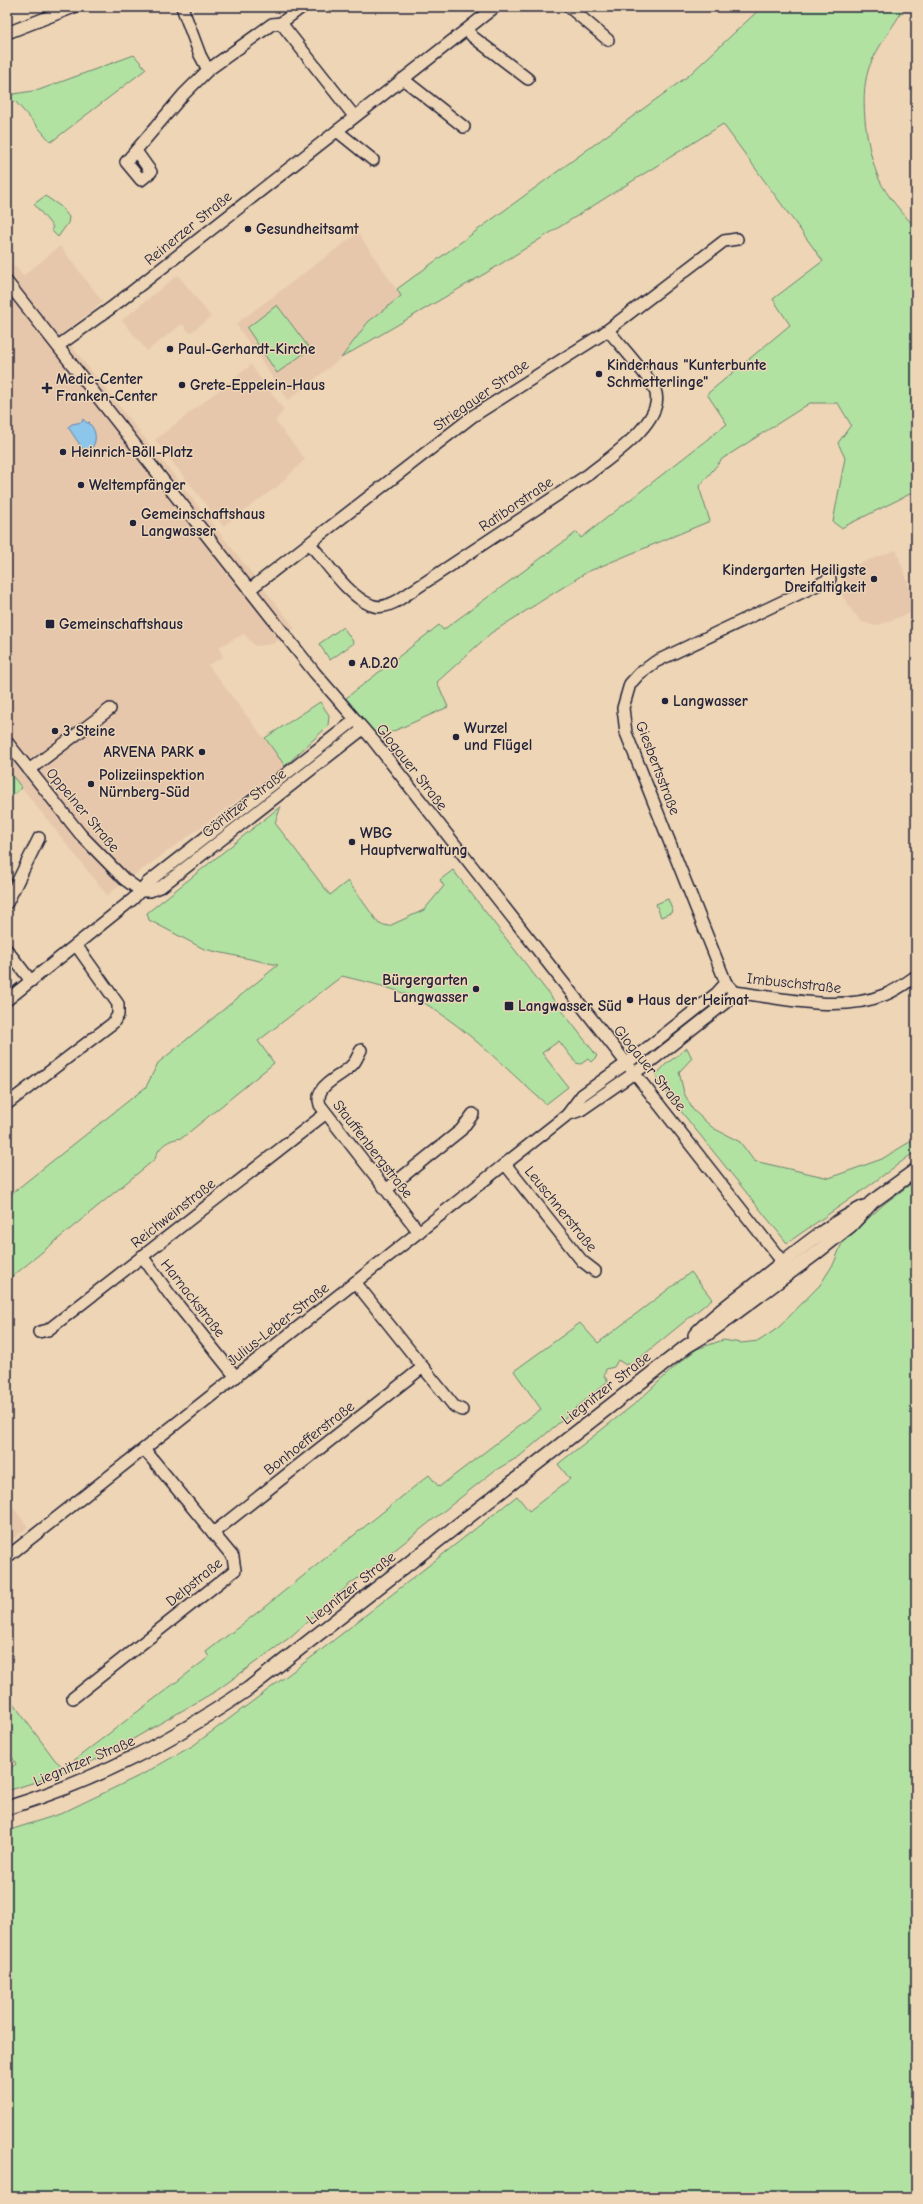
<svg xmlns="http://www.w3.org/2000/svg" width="923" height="2204" viewBox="0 0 923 2204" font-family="'Comic Neue',sans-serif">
<rect width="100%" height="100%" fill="#edd5b5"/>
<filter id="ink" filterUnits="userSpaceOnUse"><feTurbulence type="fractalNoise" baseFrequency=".025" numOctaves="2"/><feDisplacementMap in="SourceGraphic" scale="8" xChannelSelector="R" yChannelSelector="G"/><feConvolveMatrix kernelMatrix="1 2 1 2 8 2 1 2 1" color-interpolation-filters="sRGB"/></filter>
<g filter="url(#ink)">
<g fill="#e7c7ab">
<polygon points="358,233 401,296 368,322 341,358 288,400 236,324"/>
<polygon points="60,246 103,302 62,334 295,628 273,644 255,646 244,634 219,647 223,657 208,665 285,766 107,895 7,769 7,257 23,276"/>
<polygon points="178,275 211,317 190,333 182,324 147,351 122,320"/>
<polygon points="251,365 284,410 275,421 305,459 278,486 223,526 155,440"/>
<polygon points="896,550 916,604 916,611 875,626 862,622 849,607 839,590 845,569"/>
<polygon points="7,1500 28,1527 7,1544"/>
</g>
<g fill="#b2e2a2" stroke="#6a826e">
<path d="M 762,7 L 905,7 C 895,23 872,55 868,71 C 859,100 867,151 879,179 C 886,195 904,215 916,228 L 916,491 L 841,528 L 833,522 L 845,458 L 838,443 L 851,425 L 838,403 L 810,403 L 722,459 L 699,487 L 710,521 L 587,572 L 491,633 L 437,682 L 448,707 L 378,738 L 346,698 L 439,625 L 443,630 L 577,532 L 581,538 L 727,424 L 707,394 L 790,325 L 773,299 L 823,261 L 723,124 L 491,270 L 341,358 L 368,322 L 401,296 L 397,289 L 688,76 Z"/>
<polygon points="134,55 146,69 51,142 15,101 7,104 7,95 39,90"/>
<polygon points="45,196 60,206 69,217 68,223 58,237 51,230 53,227 34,204"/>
<polygon points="277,305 310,349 277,373 247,328"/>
<polygon points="343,627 354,643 330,660 319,644"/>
<polygon points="320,702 329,715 328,726 285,766 265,738"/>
<polygon points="7,769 22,788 7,799"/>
<path d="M 281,806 L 275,823 L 330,895 L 348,881 L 379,924 L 389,926 L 424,910 L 444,886 L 440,880 L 453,870 L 597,1056 L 591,1062 L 588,1059 L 581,1064 L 576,1063 L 559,1041 L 542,1053 L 568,1087 L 546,1104 C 507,1070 470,1031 426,1004 C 401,989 370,983 342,976 L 258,1041 L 274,1063 L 182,1138 C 169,1139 158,1146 155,1159 L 7,1281 L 7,1197 L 146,1087 L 158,1063 L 278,965 L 204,949 L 149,920 L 147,913 Z"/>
<polygon points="668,899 673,912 661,917 656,904"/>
<polygon points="687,1048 692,1058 679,1072 684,1093 693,1110 713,1128 740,1142 754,1161 829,1178 882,1159 916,1138 916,1151 866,1188 787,1243 659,1084 656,1075 666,1064"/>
<polygon points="916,1180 916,2197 7,2197 7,1831 60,1814 143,1774 194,1745 320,1651 517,1496 529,1511 570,1479 558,1464 637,1402 679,1363 697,1349 723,1340 741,1343 759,1341 778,1328 820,1285 834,1263 842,1243 884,1204"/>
<polygon points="691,1272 712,1299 641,1357 626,1365 618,1360 614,1367 606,1369 604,1376 608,1381 520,1456 494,1471 367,1572 351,1583 289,1638 216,1691 102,1757 70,1771 7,1791 7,1771 16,1764 7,1748 7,1695 55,1760 64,1768 209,1657 206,1652 262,1609 429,1475 439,1487 541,1409 514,1371 580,1323 598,1343"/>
</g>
<path fill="#8cc6eb" stroke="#6284a5" d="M 83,419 L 87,423 L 90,422 L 89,423 C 101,435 95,453 79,456 L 84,451 L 68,427 L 72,424 L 82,422 Z"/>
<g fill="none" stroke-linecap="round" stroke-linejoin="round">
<g stroke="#22223b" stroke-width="14">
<g id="minor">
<polyline points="182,7 200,55 208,70"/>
<polyline points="302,7 281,23 354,116"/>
<polyline points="569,7 608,40"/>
<polyline points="467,30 473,37 528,79"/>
<polyline points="7,33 74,7"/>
<polyline points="403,79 464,127"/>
<polyline points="337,131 373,160"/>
<polyline points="136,151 151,172 141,180 126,162 183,95 208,70 272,24 281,23"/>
<polyline points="7,282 315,673 373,740 788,1269"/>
<polyline points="58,346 111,308 495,7"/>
<path d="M 310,544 C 326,562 349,597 371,605 C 380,609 389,605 397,601 L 589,474 C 609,458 667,420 655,390 C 649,376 619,344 608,330"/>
<path d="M 830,579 L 655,662 L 639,674 L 630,684 L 623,708 L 626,733 L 726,983 L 735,992 C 781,998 840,1013 884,995 C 896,991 906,983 916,976"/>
<polyline points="249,590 473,416 601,335 724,241 737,239"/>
<polyline points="7,742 81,835 124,879 141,891 150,891 162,886 363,729"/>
<polyline points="29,770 110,709"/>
<polyline points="7,903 39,838"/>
<polyline points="7,950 31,981"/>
<polyline points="7,1000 133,899 147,883 355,720"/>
<path d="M 361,1050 C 358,1055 356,1061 353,1064 C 341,1078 313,1084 320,1105 L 419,1232"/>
<polyline points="7,1104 113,1023 118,1015 118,1004 76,945"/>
<polyline points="567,1115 582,1095 642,1052 717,993 726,983"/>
<polyline points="505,1164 582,1261 595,1271"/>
<polyline points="387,1189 461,1130 473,1114"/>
<polyline points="142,1256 170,1295 236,1377"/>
<polyline points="355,1282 454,1406 462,1410"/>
<polyline points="39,1332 48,1330 325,1114"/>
<polyline points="213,1533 423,1367"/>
<polyline points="7,1557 567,1115 581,1110 650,1062 725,1003 735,992"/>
<polyline points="73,1698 235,1570 233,1557 144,1449"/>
</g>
</g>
<g stroke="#22223b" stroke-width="16">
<g id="major">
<path d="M 695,1335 C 712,1316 734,1301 754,1285 C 789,1258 824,1227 864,1207"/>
<path d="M 7,1808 C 97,1780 170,1742 248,1689 L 687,1346 L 707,1334 L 816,1253 L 850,1226 L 872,1202 L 916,1170"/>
</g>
</g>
<use href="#minor" stroke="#edd5b5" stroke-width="11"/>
<use href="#major" stroke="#edd5b5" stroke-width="13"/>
</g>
</g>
<g fill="#22223b" stroke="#edd5b5" stroke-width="1.5">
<circle cx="248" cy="229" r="4"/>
<circle cx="170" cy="349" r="4"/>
<circle cx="599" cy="374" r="4"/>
<circle cx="182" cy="385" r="4"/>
<path d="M45 382h4v4h4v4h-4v4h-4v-4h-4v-4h4z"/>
<circle cx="63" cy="452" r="4"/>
<circle cx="81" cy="485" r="4"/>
<circle cx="133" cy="523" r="4"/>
<circle cx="874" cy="579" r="4"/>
<rect x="45" y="619" width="10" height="10" rx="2"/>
<circle cx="352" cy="663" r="4"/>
<circle cx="665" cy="701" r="4"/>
<circle cx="55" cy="731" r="4"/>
<circle cx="456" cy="737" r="4"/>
<circle cx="202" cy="752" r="4"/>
<circle cx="91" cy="784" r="4"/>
<circle cx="352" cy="842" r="4"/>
<circle cx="476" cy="989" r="4"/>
<circle cx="630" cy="1000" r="4"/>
<rect x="504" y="1001" width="10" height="10" rx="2"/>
</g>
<g text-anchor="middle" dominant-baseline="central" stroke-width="3" stroke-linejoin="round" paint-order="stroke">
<g font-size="15" fill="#22223b" stroke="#edd5b5">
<text transform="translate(188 228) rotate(-39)">Reinerzer Straße</text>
<text transform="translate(481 395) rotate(-35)">Striegauer Straße</text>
<text transform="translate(516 504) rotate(-34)">Ratiborstraße</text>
<text transform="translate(412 767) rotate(52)">Glogauer Straße</text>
<text transform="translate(658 768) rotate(69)">Giesbertsstraße</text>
<text transform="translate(244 803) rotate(-38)">Görlitzer Straße</text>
<text transform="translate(83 810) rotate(50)">Oppelner Straße</text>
<text transform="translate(794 983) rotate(6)">Imbuschstraße</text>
<text transform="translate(650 1068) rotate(51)">Glogauer Straße</text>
<text transform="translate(373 1149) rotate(52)">Stauffenbergstraße</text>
<text transform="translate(561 1209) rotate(51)">Leuschnerstraße</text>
<text transform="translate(173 1213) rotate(-38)">Reichweinstraße</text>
<text transform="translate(193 1298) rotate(52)">Harnackstraße</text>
<text transform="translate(278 1324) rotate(-38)">Julius-Leber-Straße</text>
<text transform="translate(606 1388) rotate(-38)">Liegnitzer Straße</text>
<text transform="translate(309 1438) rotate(-38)">Bonhoefferstraße</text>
<text transform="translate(194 1582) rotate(-39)">Delpstraße</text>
<text transform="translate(351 1588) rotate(-38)">Liegnitzer Straße</text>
<text transform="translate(84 1761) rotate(-23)">Liegnitzer Straße</text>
</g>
<g font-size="15" font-weight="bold" fill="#22223b" stroke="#edd5b5" text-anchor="start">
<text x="256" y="229">Gesundheitsamt</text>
<text x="178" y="349">Paul-Gerhardt-Kirche</text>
<text x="607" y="365">Kinderhaus "Kunterbunte<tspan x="607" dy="17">Schmetterlinge"</tspan></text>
<text x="56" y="379">Medic-Center<tspan x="56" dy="17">Franken-Center</tspan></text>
<text x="190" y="385">Grete-Eppelein-Haus</text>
<text x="71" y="452">Heinrich-Böll-Platz</text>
<text x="89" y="485">Weltempfänger</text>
<text x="141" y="514">Gemeinschaftshaus<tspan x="141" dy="17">Langwasser</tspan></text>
<text x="866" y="570" text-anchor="end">Kindergarten Heiligste<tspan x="866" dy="17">Dreifaltigkeit</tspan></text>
<text x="59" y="624">Gemeinschaftshaus</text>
<text x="360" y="663">A.D.20</text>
<text x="673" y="701">Langwasser</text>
<text x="464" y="728">Wurzel<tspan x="464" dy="17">und Flügel</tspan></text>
<text x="63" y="731">3 Steine</text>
<text x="194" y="752" text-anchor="end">ARVENA PARK</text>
<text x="99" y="775">Polizeiinspektion<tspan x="99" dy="17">Nürnberg-Süd</tspan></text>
<text x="360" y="833">WBG<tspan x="360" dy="17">Hauptverwaltung</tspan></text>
<text x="468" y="980" text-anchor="end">Bürgergarten<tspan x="468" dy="17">Langwasser</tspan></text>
<text x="638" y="1000">Haus der Heimat</text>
<text x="518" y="1006">Langwasser Süd</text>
</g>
</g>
<rect width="923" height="2204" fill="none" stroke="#edd5b5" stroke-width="24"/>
<rect x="12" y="12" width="899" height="2180" fill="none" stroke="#22223b" stroke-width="1.5" filter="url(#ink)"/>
</svg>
